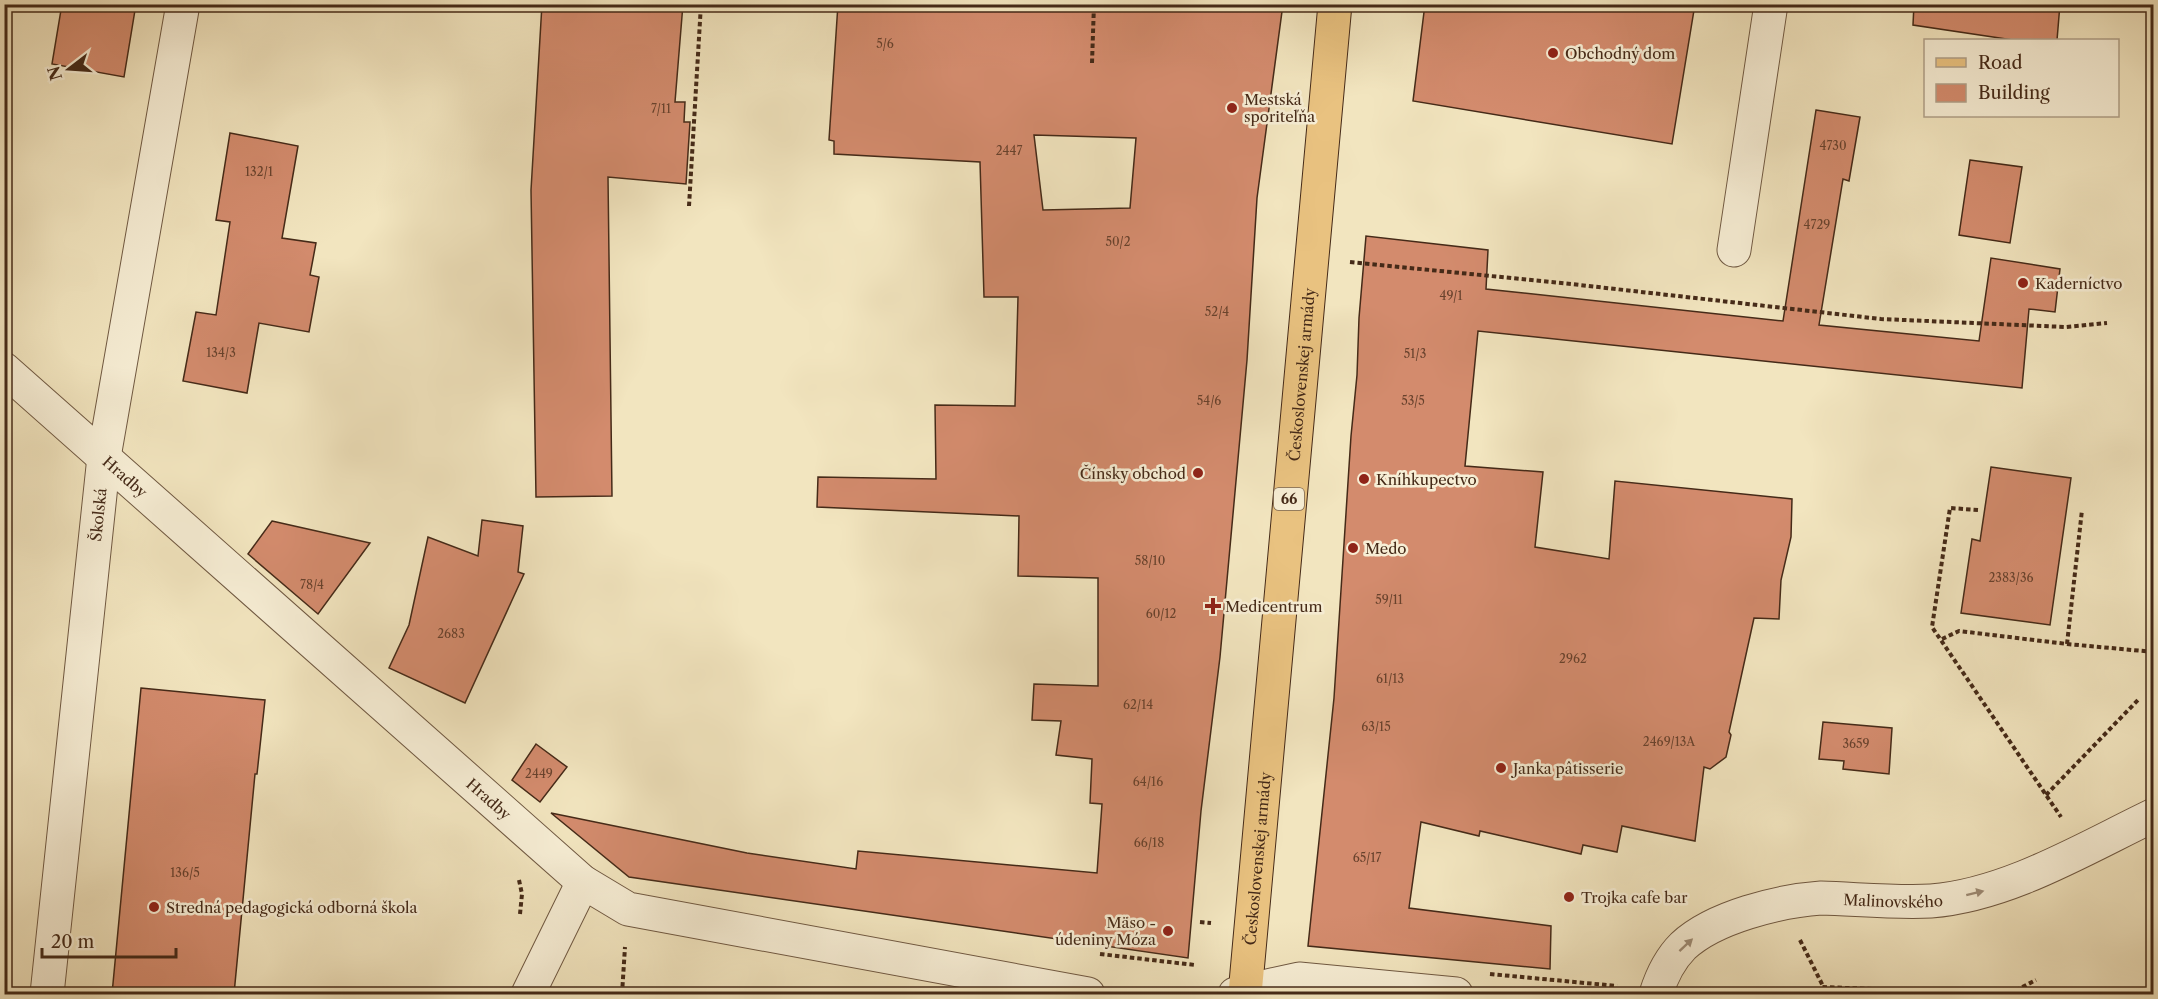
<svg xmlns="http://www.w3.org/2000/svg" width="2158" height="999" viewBox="0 0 2158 999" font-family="'Libre Caslon Text',serif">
<rect width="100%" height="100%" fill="#f2e5bf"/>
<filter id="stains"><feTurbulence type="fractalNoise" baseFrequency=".00333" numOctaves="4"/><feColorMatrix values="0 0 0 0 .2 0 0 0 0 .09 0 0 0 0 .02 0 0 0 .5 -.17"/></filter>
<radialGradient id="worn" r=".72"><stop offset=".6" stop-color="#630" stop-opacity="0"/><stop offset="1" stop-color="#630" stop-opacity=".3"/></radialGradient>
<g fill="#d38b6d" stroke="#452a18" stroke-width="1.5" fill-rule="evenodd">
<polygon points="62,4 136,4 124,77 52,64"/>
<polygon points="542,4 683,4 675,102 685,102 684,122 690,122 686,184 608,177 612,496 536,497 531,190"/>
<path d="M 838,4 L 1283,4 L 1257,198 L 1247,360 L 1220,657 L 1201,811 L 1188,958 L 629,877 L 551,813 L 747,853 L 856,869 L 858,851 L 1097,873 L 1102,804 L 1090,803 L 1092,759 L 1056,755 L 1061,721 L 1032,720 L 1034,684 L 1098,686 L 1098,578 L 1018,576 L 1019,516 L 817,507 L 818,477 L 936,479 L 935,405 L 1015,406 L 1018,297 L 984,297 L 980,162 L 834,154 L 834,141 L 829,140 ZM 1034,135 L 1136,138 L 1130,208 L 1043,210 Z"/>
<polygon points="1425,4 1695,4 1672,144 1413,101"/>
<polygon points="1914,4 2060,4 2057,40 2013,40 1913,25"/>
<polygon points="1816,110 1860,117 1849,181 1843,179 1819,325 1979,341 1991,258 2060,269 2055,312 2029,309 2022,388 1478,331 1465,466 1543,472 1535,547 1609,559 1615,481 1792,499 1791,537 1781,580 1779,619 1754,618 1729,732 1731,735 1726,757 1710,769 1704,767 1695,841 1622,826 1617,852 1583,845 1581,854 1480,831 1479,836 1421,822 1409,908 1551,926 1550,969 1308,946 1334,698 1351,436 1357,375 1359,318 1366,236 1488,250 1486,289 1783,321"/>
<polygon points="230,133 298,146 282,238 316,243 310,275 319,277 309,332 259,323 247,393 183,381 196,312 216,315 230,222 216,220"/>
<polygon points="1970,160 2022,167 2010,243 1959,235"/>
<polygon points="1991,467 2071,478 2050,625 1961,613 1972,539 1980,541"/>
<polygon points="482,520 523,526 518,572 524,574 465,703 389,668 409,625 428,537 478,556"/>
<polygon points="272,521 370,543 318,614 248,554"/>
<polygon points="141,688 265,700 257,774 255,774 234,994 112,994"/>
<polygon points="1823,722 1892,728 1889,774 1843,769 1844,761 1819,759"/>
<polygon points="536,744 567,767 540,802 512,780"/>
</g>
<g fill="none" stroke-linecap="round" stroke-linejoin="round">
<g stroke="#705942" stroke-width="35">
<g id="minor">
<polyline points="1734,250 1771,4"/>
<path id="s1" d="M 4,369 L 583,882 L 628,909 L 1088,994"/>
<path id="s2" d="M 47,994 L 104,457 L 183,4"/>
<polyline points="528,994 583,882"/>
<polyline points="1235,994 1245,991 1299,979 1456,994"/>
<path id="s3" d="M 1656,994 C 1661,978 1670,959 1683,946 C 1714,917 1779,901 1821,898 C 1856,899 1897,903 1931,901 C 2008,895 2085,848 2154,815"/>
</g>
</g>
<g stroke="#452a18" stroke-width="35">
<g id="major">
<path id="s4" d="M 1245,994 L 1335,4"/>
</g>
</g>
<g stroke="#452a18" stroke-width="4" stroke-dasharray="4.5 3" stroke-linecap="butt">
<polyline points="1092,63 1094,4"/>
<polyline points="689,206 701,4"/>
<polyline points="1350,262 1571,284 1881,319 2066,327 2107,323"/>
<polyline points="1978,510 1950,508 1932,627 2061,817"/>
<polyline points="1942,639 1959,631 2067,644 2154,652"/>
<polyline points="2067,644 2082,510"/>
<polyline points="2046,795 2138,700"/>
<polyline points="519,880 522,894 520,914"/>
<polyline points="1200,922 1211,923"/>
<polyline points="1800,940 1827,994"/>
<polyline points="1100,954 1195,965"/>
<polyline points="1490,974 1617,986"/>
<polyline points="622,994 625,947"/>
<polyline points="1822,994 1822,987 2003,994"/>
<polyline points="2009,994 2036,980"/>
</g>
<use href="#minor" stroke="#f7eed5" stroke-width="33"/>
<use href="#major" stroke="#e9c280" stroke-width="33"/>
</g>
<defs><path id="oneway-solid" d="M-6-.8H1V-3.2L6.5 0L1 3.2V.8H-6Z" transform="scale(1.5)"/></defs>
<g fill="#9e8c76">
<use href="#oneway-solid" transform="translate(1975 893) rotate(-14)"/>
<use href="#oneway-solid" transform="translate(1686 945) rotate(-43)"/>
</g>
<g fill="#8f2418" stroke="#f7eed5" stroke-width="2">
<circle cx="1553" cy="53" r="6"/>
<circle cx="1232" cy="108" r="6"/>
<circle cx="2023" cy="283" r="6"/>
<circle cx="1198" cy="473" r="6"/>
<circle cx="1364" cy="479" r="6"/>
<circle cx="1353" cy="548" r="6"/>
<path d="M1210 597h6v6h6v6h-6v6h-6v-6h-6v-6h6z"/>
<circle cx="1501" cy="768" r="6"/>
<circle cx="1569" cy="897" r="6"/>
<circle cx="154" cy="907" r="6"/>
<circle cx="1168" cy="931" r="6"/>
</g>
<g text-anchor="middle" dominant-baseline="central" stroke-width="5" stroke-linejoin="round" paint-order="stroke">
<g font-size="12" fill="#68422d">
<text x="885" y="43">5/6</text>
<text x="661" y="108">7/11</text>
<text x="1833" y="145">4730</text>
<text x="1009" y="150">2447</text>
<text x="259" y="171">132/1</text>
<text x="1817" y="224">4729</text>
<text x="1118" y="241">50/2</text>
<text x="1451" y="295">49/1</text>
<text x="1217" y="311">52/4</text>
<text x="221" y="352">134/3</text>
<text x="1415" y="353">51/3</text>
<text x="1209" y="400">54/6</text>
<text x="1413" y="400">53/5</text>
<text x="1150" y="560">58/10</text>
<text x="2011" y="577">2383/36</text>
<text x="312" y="584">78/4</text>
<text x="1389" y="599">59/11</text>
<text x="1161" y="613">60/12</text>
<text x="451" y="633">2683</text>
<text x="1573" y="658">2962</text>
<text x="1390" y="678">61/13</text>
<text x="1138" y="704">62/14</text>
<text x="1376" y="726">63/15</text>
<text x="1669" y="741">2469/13A</text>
<text x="1856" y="743">3659</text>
<text x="539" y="773">2449</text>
<text x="1148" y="781">64/16</text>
<text x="1149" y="842">66/18</text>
<text x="1367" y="857">65/17</text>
<text x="185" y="872">136/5</text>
</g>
<rect fill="#f7eed5" stroke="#7a6551" stroke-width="1.5" x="1274" y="488" width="30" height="22" rx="4.5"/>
<g font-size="14" font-weight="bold" fill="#452a18">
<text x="1289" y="499">66</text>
</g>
<g font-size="15" fill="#452a18" stroke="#f7eed5" text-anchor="start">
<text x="1565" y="53">Obchodný dom</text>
<text x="1244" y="99">Mestská<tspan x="1244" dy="17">sporiteľňa</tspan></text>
<text x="2035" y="283">Kaderníctvo</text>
<text x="1186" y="473" text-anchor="end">Čínsky obchod</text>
<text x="1376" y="479">Kníhkupectvo</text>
<text x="1365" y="548">Medo</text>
<text x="1225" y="606">Medicentrum</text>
<text x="1513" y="768">Janka pâtisserie</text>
<text x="1581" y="897">Trojka cafe bar</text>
<text x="166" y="907">Stredná pedagogická odborná škola</text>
<text x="1156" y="922" text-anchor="end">Mäso -<tspan x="1156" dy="17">údeniny Móza</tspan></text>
</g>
<g font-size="15" fill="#452a18" stroke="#f7eed5">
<text stroke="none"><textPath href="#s4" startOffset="622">Československej armády</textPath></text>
<text stroke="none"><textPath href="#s1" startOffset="162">Hradby</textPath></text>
<text stroke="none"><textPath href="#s2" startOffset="482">Školská</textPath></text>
<text stroke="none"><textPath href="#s1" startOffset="648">Hradby</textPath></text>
<text stroke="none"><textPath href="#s4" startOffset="136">Československej armády</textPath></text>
<text stroke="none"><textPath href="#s3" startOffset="276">Malinovského</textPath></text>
</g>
</g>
<rect width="2158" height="999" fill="none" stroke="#f2e5bf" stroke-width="24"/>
<rect x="6" y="6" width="2146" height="987" fill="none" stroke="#452a18" stroke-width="3"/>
<rect x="12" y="12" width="2134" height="975" fill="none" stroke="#452a18" stroke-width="1.5"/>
<rect x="1924" y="39" width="195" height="78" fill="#f7eed5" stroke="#b0a089" stroke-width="1.5"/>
<rect x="1936" y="58" width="30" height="9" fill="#e9c280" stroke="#b0a089" stroke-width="1.5"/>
<text x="1978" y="69" font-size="18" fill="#452a18">Road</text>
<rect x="1936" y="84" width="30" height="18" fill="#d38b6d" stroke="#b0a089" stroke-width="1.5"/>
<text x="1978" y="99" font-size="18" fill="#452a18">Building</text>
<g transform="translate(69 69) rotate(253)" stroke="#f7eed5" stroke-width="4.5" paint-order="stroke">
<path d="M0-4.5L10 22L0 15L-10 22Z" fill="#452a18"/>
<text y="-9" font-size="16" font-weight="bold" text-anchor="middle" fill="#452a18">N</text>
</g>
<path d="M42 948v9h134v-9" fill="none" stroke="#452a18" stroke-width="3"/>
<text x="51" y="948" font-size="18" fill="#452a18" stroke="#f7eed5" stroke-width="4.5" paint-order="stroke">20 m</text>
<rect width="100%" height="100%" filter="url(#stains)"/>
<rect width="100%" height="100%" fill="url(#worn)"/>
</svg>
